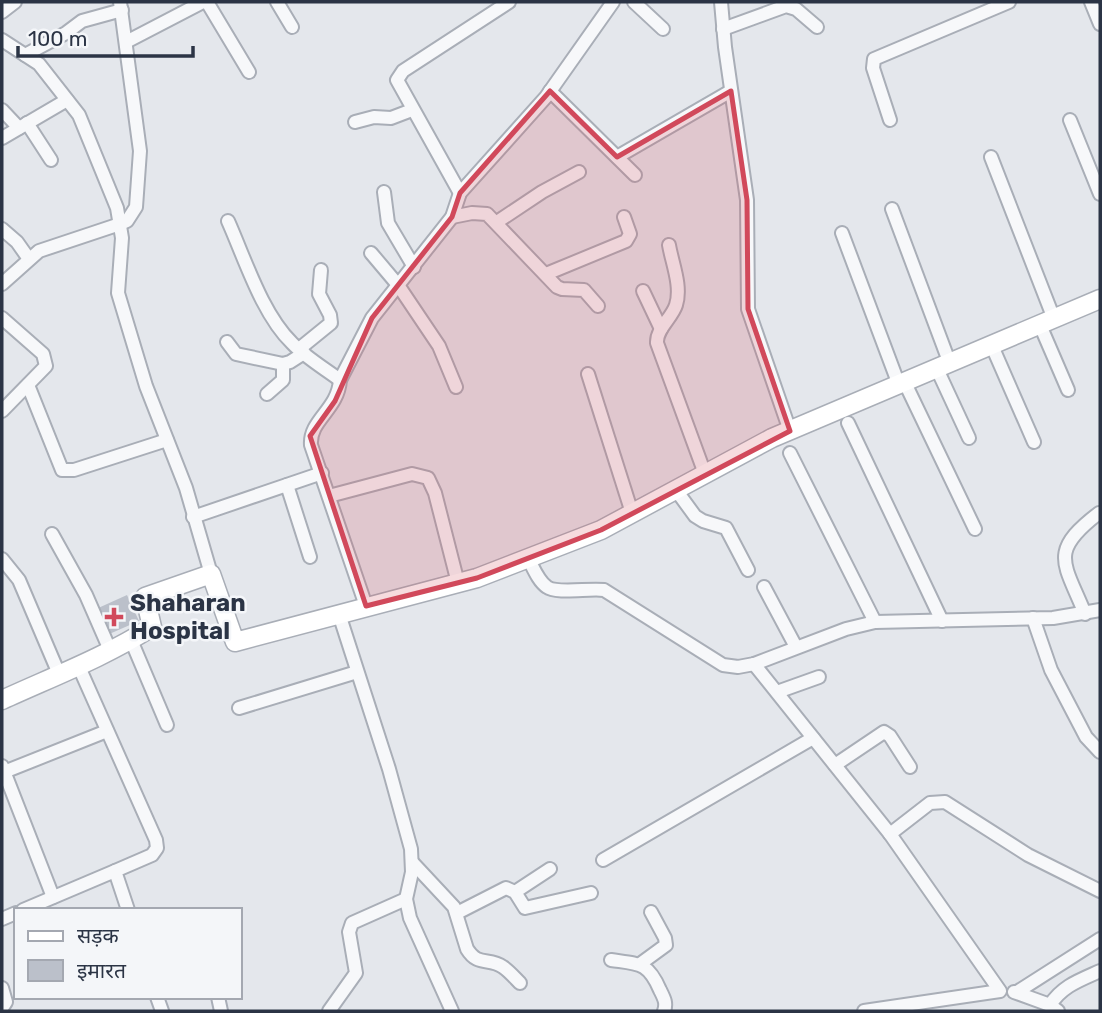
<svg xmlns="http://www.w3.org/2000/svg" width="1102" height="1013" viewBox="0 0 1102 1013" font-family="Rubik,'Noto Sans Devanagari',sans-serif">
<rect width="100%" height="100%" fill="#e4e7ec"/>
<polygon fill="#bbc0ca" points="127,595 139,621 107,635 96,609"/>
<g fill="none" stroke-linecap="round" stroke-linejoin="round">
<g stroke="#a9aeb7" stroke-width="16">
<g id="street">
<polyline points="207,2 249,72"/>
<polyline points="277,2 292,27"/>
<polyline points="634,2 663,29"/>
<polyline points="721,2 725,47 747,200 748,309 790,431"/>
<polyline points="1091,2 1100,24"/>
<polyline points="2,12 15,2"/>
<polyline points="723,29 786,6 796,9 817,27"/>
<polyline points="2,40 39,64 79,115 117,208 122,238 118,293 146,386 186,488 211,574"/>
<polyline points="126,42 203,2"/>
<polyline points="25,55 66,33 82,21 122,10"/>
<polyline points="550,91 635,175"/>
<polyline points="2,110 19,128"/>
<polyline points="890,120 873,68 874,59 1009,2"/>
<polyline points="1070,120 1100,194"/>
<polyline points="355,122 374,117 391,118 412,110"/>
<polyline points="27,123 51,160"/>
<polyline points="2,138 67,100"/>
<polyline points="617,157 731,91"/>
<polyline points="991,157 1054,319"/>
<polyline points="384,192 388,223 414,267"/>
<polyline points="460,193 397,80 403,71 509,2"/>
<polyline points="892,209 950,364"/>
<polyline points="452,217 472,213 487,214 557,287 562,289 584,290 598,306"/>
<path d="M 228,221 C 245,259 262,314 292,343 C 305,357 324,368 340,380"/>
<polyline points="497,222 542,192 579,172"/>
<polyline points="2,229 17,242 29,259"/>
<polyline points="842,233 899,385"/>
<path d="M 669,245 C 672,263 682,286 676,305 C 672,318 656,329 657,343 L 705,474"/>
<polyline points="371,253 398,285 439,346 456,387"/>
<polyline points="546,274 626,241 630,234 624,217"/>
<polyline points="2,284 39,251 120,224 127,221 136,207 140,151 120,2"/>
<polyline points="643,291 661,329"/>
<polyline points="2,318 43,354 46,366 2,411"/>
<polyline points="1040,325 1068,390"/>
<polyline points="227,342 236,354 283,364 290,362 304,353"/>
<polyline points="992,346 1034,442"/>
<polyline points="299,349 331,323 330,315 319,294 321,270"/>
<polyline points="937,369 969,438"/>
<polyline points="588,374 632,513"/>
<polyline points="905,383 975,529"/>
<polyline points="28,385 62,470 74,470 167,440"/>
<polyline points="267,394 283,380 283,364"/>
<polyline points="848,423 942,621"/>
<polyline points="790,453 875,622"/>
<polyline points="287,485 310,557"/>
<polyline points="676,490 695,516 703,521 726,528 748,570"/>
<polyline points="329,496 412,474 428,478 435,493 458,583"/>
<polyline points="193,517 322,473"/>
<polyline points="52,534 86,595 110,650"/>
<path d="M 528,558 C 533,567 538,581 547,587 C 556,594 590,588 604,590 L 723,665 L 738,667 L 754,664 L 846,629 L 875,622 L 1053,618 L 1100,610"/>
<polyline points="2,559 19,580 59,674"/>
<polyline points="764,587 796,647"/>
<path d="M 366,606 L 311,445 C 309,420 338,410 340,380 L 372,318 L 452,217 L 460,193 L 546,97 L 613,2"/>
<polyline points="339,614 389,769 411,849 412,872 406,899 410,918 452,1011"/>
<path d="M 1085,614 C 1064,562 1048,552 1099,513"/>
<polyline points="1033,618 1051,670 1086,737 1100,752"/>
<polyline points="131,640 167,725"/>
<polyline points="754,664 890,834 1000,991 864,1011"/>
<polyline points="79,667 156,840 157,848 152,855 115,871 128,910"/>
<polyline points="777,692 819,677"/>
<polyline points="239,708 357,672"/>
<polyline points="835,765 884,732 890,736 910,767"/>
<polyline points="2,766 53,897"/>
<polyline points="4,772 107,731"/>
<polyline points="890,834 930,803 945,802 1028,855 1100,891"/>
<polyline points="603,860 813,738"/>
<path d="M 412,862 L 454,907 L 467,949 C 478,967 489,957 503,967 C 509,971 515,978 520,983"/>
<polyline points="515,892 550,869"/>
<polyline points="23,910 115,871"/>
<polyline points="457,913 506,888 515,892 525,908 591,893"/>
<polyline points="2,919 16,913"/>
<path d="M 611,960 C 639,964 648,962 660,990 C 664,998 667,1003 664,1011"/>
<polyline points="640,964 666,945 665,938 651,912"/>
<polyline points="2,988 6,1002 2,1008"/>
<polyline points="1014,992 1050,1005 1058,1011"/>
<polyline points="1017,992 1100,939"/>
<polyline points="157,997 162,1011"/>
<polyline points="218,997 221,1011"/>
<path d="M 1050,1005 C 1062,986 1080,980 1100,971"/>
<polyline points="329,1011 356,973 349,932 352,923 406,899"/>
</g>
</g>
<g stroke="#a9aeb7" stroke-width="21">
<path id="secondary" d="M 2,700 C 52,677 105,657 152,627 L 145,597 L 211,574 L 235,642 L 477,578 L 601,530 L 772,438 L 1100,299"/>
</g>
<use href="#street" stroke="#f7f8fa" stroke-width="12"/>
<use href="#secondary" stroke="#fff" stroke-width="18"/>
</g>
<path fill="#d1495b" fill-opacity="0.2" stroke="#d1495b" stroke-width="5" stroke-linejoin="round" d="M 550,91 L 617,157 L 731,91 L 747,200 L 748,309 L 790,431 L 601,530 L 477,578 L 366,606 L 310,436 L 335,401 L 372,318 L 452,217 L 460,193 Z"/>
<path fill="#d1495b" stroke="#f4f6f9" stroke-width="2.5" d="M110.5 606.5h7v7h7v7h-7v7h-7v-7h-7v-7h7z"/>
<g text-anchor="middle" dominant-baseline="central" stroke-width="5" stroke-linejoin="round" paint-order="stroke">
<g font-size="24" font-weight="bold" fill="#2b3445" stroke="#f4f6f9" text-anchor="start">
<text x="130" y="603">Shaharan<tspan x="130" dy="28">Hospital</tspan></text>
</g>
</g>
<rect width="1102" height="1013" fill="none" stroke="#2b3445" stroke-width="7"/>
<rect x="14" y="908" width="228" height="91" fill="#f4f6f9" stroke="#a4a8b1" stroke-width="2"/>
<rect x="28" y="931" width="35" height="10" fill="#ffffff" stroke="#a4a8b1" stroke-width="2"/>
<text x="77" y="943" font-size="21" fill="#2b3445">सड़क</text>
<rect x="28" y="960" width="35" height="21" fill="#bbc0ca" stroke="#a4a8b1" stroke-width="2"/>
<text x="77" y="978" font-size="21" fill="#2b3445">इमारत</text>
<path d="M18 46v10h175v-10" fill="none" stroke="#2b3445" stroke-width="3.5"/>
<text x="28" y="46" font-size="21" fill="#2b3445" stroke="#f4f6f9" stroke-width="5" paint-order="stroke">100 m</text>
</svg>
